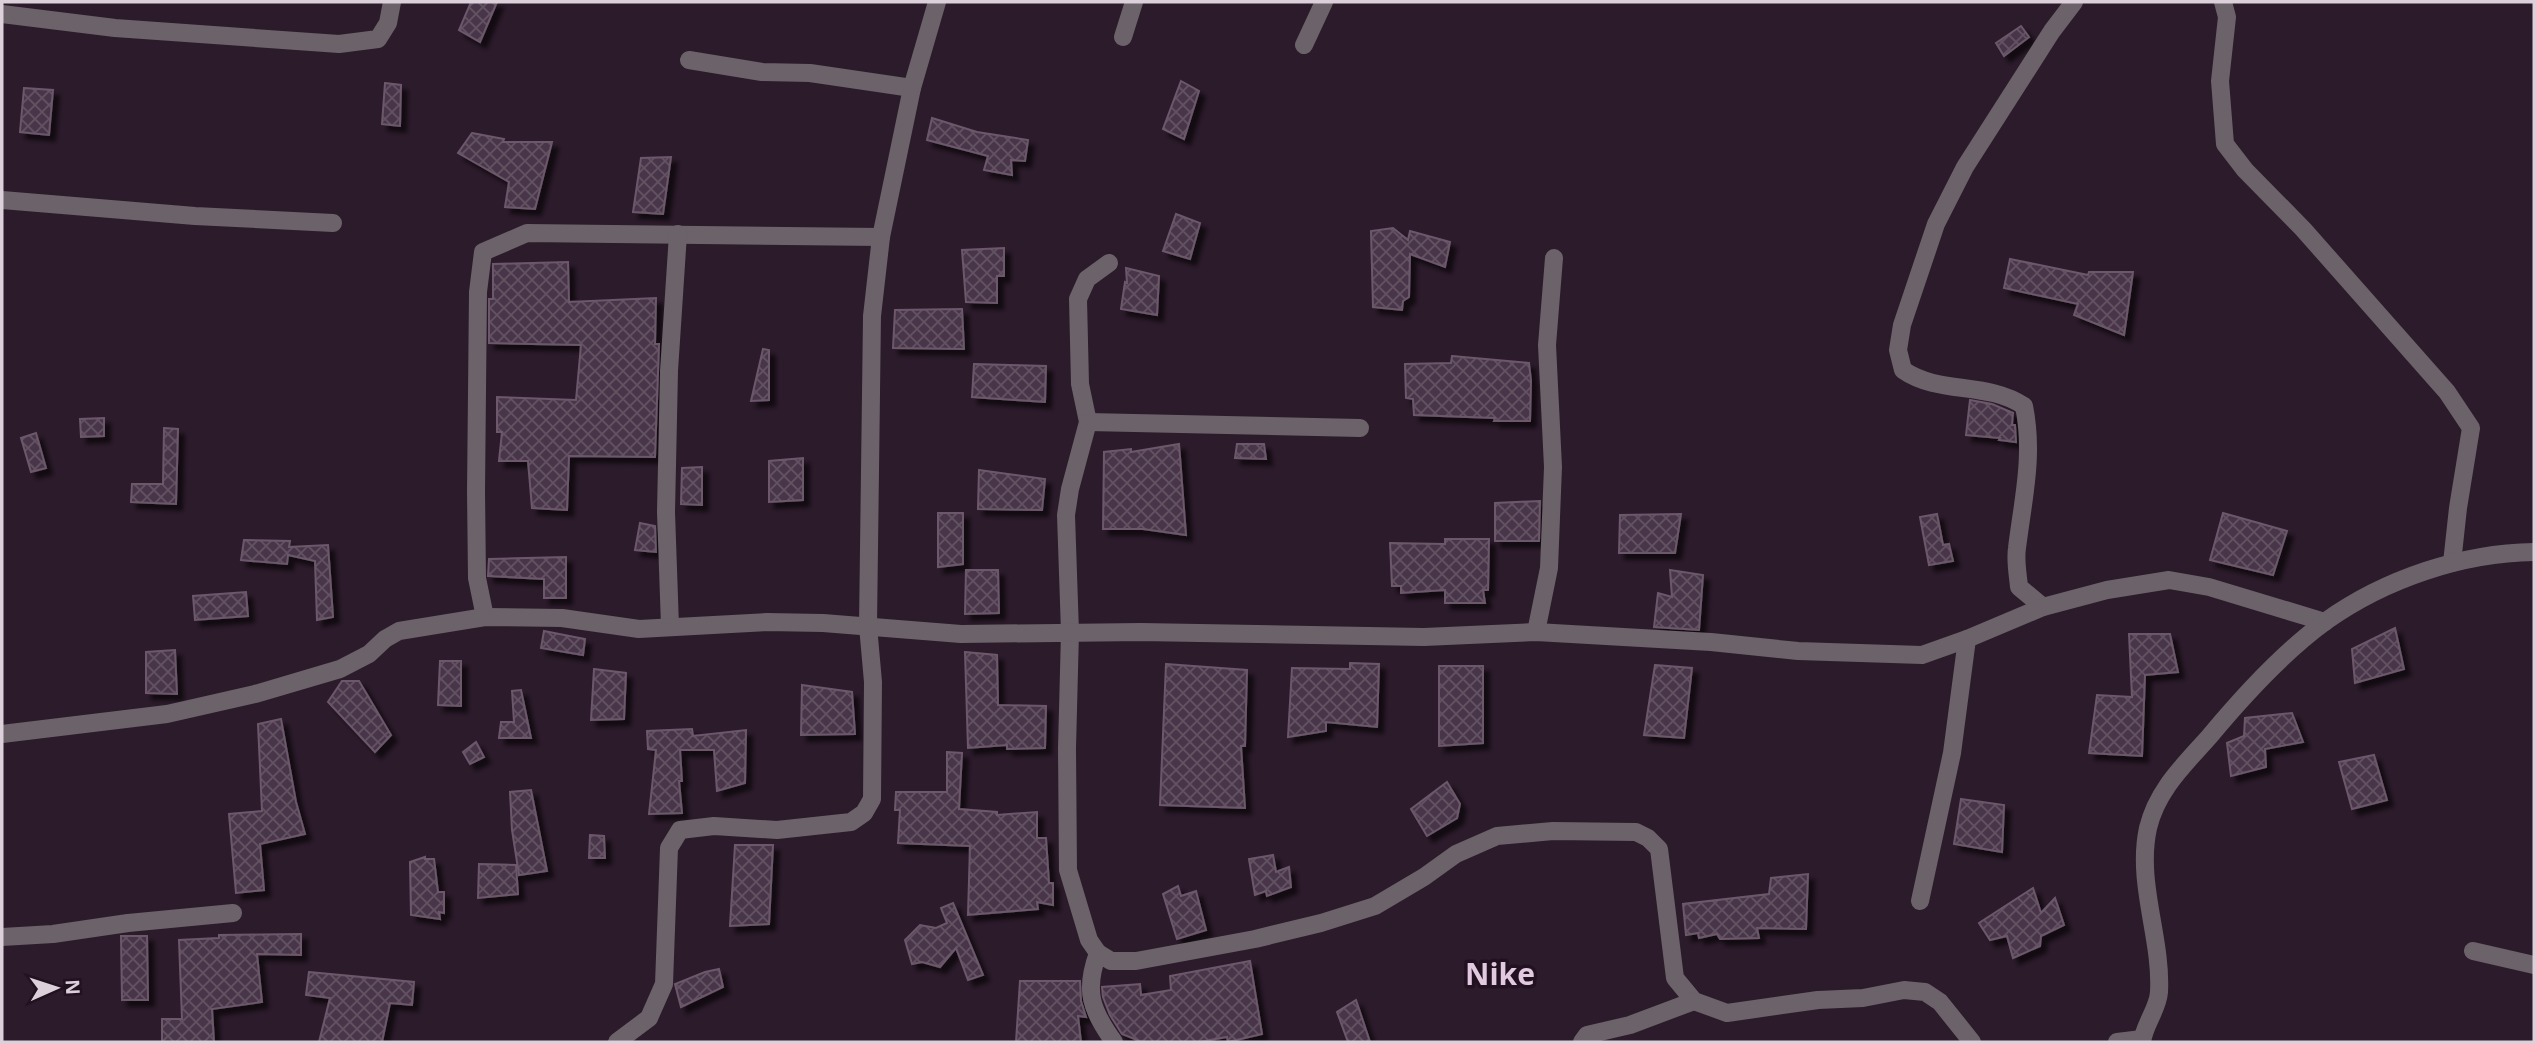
<svg xmlns="http://www.w3.org/2000/svg" width="2536" height="1044" viewBox="0 0 2536 1044" font-family="'Open Sans',sans-serif">
<defs>
<pattern id="building-cross-hatch" width="8" height="8" patternUnits="userSpaceOnUse" patternTransform="scale(1.75)"><rect width="8" height="8" fill="#493648"/><path d="M0 0l8 8M0 8l8-8" fill="none" stroke="#635262"/></pattern>
<filter id="shadow"><feDropShadow dx="6" dy="6" stdDeviation="2" flood-color="#0009"/></filter>
</defs>
<rect width="100%" height="100%" fill="#2c1b2b"/>
<g fill="url(#building-cross-hatch)" stroke="#6c586b" stroke-width="2" filter="url(#shadow)">
<polygon points="471,2 497,2 480,42 459,30"/>
<polygon points="2021,26 2029,37 2004,56 1996,43"/>
<polygon points="1181,81 1199,91 1184,139 1163,129"/>
<polygon points="385,83 401,85 400,126 382,124"/>
<polygon points="24,88 53,90 49,135 20,132"/>
<polygon points="932,118 977,132 1028,140 1025,161 1011,160 1012,175 984,170 988,156 927,140"/>
<polygon points="472,133 504,139 503,142 552,142 535,209 505,207 509,182 458,153"/>
<polygon points="671,157 663,214 633,212 641,158"/>
<polygon points="1176,214 1200,223 1190,259 1163,251"/>
<polygon points="1393,228 1408,240 1410,231 1450,242 1445,267 1410,254 1409,297 1403,301 1402,310 1373,307 1371,231"/>
<polygon points="1004,248 1004,276 997,276 997,303 966,302 962,250"/>
<polygon points="2010,259 2088,275 2089,272 2133,272 2124,335 2074,315 2078,304 2004,288"/>
<polygon points="568,262 569,302 656,298 655,344 659,344 655,457 569,456 567,510 532,508 528,461 499,461 502,432 497,432 497,397 576,400 581,345 489,343 489,299 493,299 493,264"/>
<polygon points="1126,268 1159,276 1157,315 1121,309 1125,282 1127,283"/>
<polygon points="962,309 964,349 893,348 895,310"/>
<polygon points="763,349 769,350 769,400 751,401"/>
<polygon points="1452,356 1529,363 1531,381 1530,421 1494,421 1495,418 1414,415 1413,399 1406,398 1405,364 1451,363"/>
<polygon points="974,364 1046,366 1045,402 972,397"/>
<polygon points="1970,400 1992,404 2013,413 2012,425 2015,425 2016,442 1999,440 2000,438 1966,435"/>
<polygon points="104,418 104,436 81,437 80,419"/>
<polygon points="164,428 178,429 176,504 131,502 132,484 163,484"/>
<polygon points="36,433 46,468 31,472 21,438"/>
<polygon points="1179,444 1186,535 1143,529 1103,529 1104,452 1131,449 1131,452"/>
<polygon points="1237,444 1264,444 1266,459 1235,458"/>
<polygon points="803,458 803,500 769,502 769,461"/>
<polygon points="702,467 702,505 681,504 682,468"/>
<polygon points="979,470 1045,479 1042,510 978,509"/>
<polygon points="1540,501 1539,541 1495,541 1495,503"/>
<polygon points="938,513 963,513 963,564 938,567"/>
<polygon points="2223,513 2287,531 2273,575 2210,560"/>
<polygon points="1681,514 1675,553 1619,553 1620,515"/>
<polygon points="1937,514 1943,545 1949,544 1953,561 1929,565 1920,517"/>
<polygon points="640,523 655,526 656,552 635,550"/>
<polygon points="1445,539 1489,539 1488,590 1483,590 1485,603 1445,603 1445,590 1401,593 1401,586 1392,586 1390,543 1445,544"/>
<polygon points="244,540 290,541 289,547 328,545 333,617 317,620 315,561 288,555 287,564 241,560"/>
<polygon points="566,557 566,598 544,598 544,579 488,576 489,559"/>
<polygon points="966,570 998,570 999,613 965,614"/>
<polygon points="1670,570 1703,575 1699,630 1654,627 1658,593 1672,597"/>
<polygon points="246,592 248,616 195,620 193,596"/>
<polygon points="2395,628 2404,669 2355,683 2352,649"/>
<polygon points="544,631 585,639 583,655 541,648"/>
<polygon points="2129,634 2170,634 2178,672 2145,675 2142,756 2089,753 2097,695 2132,697"/>
<polygon points="175,650 177,694 146,693 146,652"/>
<polygon points="965,652 997,655 998,705 1046,706 1045,748 1007,749 1007,745 968,748"/>
<polygon points="440,661 461,661 461,706 438,705"/>
<polygon points="1350,663 1379,664 1377,727 1326,722 1326,731 1288,737 1292,668 1350,669"/>
<polygon points="1166,664 1247,670 1245,746 1241,746 1245,808 1160,805"/>
<polygon points="1655,665 1692,668 1684,738 1644,735"/>
<polygon points="1439,666 1483,666 1483,743 1439,746"/>
<polygon points="594,669 626,673 624,719 591,720"/>
<polygon points="342,681 359,681 391,735 375,752 328,702"/>
<polygon points="802,685 852,692 855,734 801,735"/>
<polygon points="521,690 531,738 499,738 501,722 514,722 512,691"/>
<polygon points="2292,713 2303,742 2265,749 2266,767 2231,776 2227,743 2244,736 2245,718"/>
<polygon points="281,719 296,802 305,834 260,844 264,890 236,893 229,814 262,811 258,724"/>
<polygon points="692,729 693,736 746,730 745,783 717,791 714,750 680,750 682,781 679,781 682,813 649,814 656,750 648,749 647,731"/>
<polygon points="476,742 484,757 470,764 463,752"/>
<polygon points="947,752 962,753 959,809 997,812 997,815 1037,812 1037,838 1046,838 1049,883 1053,883 1053,905 1037,902 1038,909 968,915 970,846 898,843 900,810 895,810 896,792 947,792"/>
<polygon points="2374,755 2387,800 2352,809 2339,762"/>
<polygon points="1447,782 1460,804 1457,818 1427,836 1411,809"/>
<polygon points="531,790 547,871 519,875 512,830 510,792"/>
<polygon points="1961,799 2004,805 2002,852 1954,844"/>
<polygon points="590,835 604,836 605,858 589,858"/>
<polygon points="735,845 773,845 769,924 730,926"/>
<polygon points="1273,855 1276,872 1289,867 1291,887 1267,896 1266,891 1255,895 1249,859"/>
<polygon points="425,857 425,859 434,859 438,892 444,892 444,913 439,912 440,919 411,915 410,862"/>
<polygon points="479,864 516,865 518,894 478,898"/>
<polygon points="1808,874 1806,929 1757,928 1759,938 1720,939 1717,934 1699,938 1698,933 1686,935 1683,904 1769,894 1771,878"/>
<polygon points="1178,886 1181,896 1196,891 1206,930 1177,939 1163,894"/>
<polygon points="2033,888 2041,913 2055,898 2064,925 2041,936 2040,946 2013,958 2007,936 1990,940 1979,923"/>
<polygon points="953,903 983,975 968,980 956,948 940,967 922,962 912,964 905,940 920,925 936,928 947,923 941,908"/>
<polygon points="301,934 301,955 257,954 262,1002 212,1009 214,1042 162,1042 162,1019 182,1019 179,940 219,938 219,935"/>
<polygon points="121,936 147,936 148,1000 122,1000"/>
<polygon points="1250,961 1262,1034 1228,1042 1227,1037 1199,1042 1142,1042 1122,1034 1110,1015 1103,997 1102,987 1140,984 1141,995 1171,990 1170,976"/>
<polygon points="719,969 723,987 681,1007 675,984 705,972"/>
<polygon points="309,972 414,982 412,1005 390,1003 382,1042 319,1042 330,998 306,995"/>
<polygon points="1020,981 1080,981 1081,1001 1086,1017 1078,1016 1081,1042 1016,1042"/>
<polygon points="1356,1000 1370,1042 1348,1042 1337,1012"/>
</g>
<g fill="none" stroke-linecap="round" stroke-linejoin="round">
<g stroke="#6b626a" stroke-width="18">
<polyline points="2223,2 2227,17 2220,81 2225,144 2245,170 2303,229 2447,392 2471,428 2458,508 2452,563"/>
<polyline points="2,14 115,28 339,44 378,39 388,23 392,2"/>
<polyline points="1123,37 1134,2"/>
<polyline points="1304,45 1324,2"/>
<polyline points="689,60 762,72 810,73 912,88"/>
<polyline points="2,200 195,216 333,223"/>
<polyline points="1109,263 1087,279 1078,299 1080,384 1088,422 1070,489 1066,515 1070,632 1067,748 1068,870 1089,940 1098,953 1111,961 1136,961 1255,939 1321,923 1375,906 1424,877 1456,854 1497,836 1553,831 1636,832 1648,838 1659,849 1675,978 1694,1001 1727,1013 1818,1000 1863,998 1904,990 1925,992 1940,1002 1972,1042"/>
<polyline points="1088,422 1360,428"/>
<path d="M 2043,607 L 2019,587 C 2018,575 2015,561 2017,548 C 2023,499 2034,456 2024,406 C 1987,381 1939,395 1903,370 L 1898,350 L 1902,325 L 1936,224 L 1965,167 L 2052,31 L 2074,2"/>
<polyline points="485,617 477,578 476,491 478,292 483,252 527,233 881,237"/>
<polyline points="670,626 666,512 669,371 678,234"/>
<polyline points="1536,632 1549,568 1553,467 1547,345 1554,258"/>
<polyline points="2,734 167,714 255,694 340,669 369,654 385,639 399,631 485,617 562,618 639,629 767,622 823,623 961,634 1141,632 1424,637 1536,632 1711,642 1798,651 1922,655 1967,639 2043,607 2107,590 2169,580 2209,587 2325,622"/>
<polyline points="1920,901 1952,753 1967,639"/>
<polyline points="2,937 53,934 128,923 233,913"/>
<polyline points="2473,951 2534,965"/>
<path d="M 1098,953 C 1084,991 1091,1010 1114,1042"/>
<polyline points="617,1042 649,1018 664,984 669,848 680,830 714,826 777,830 851,822 864,813 872,799 873,682 868,626 872,316 881,237 912,88 937,2"/>
<polyline points="1582,1042 1587,1035 1630,1025 1694,1001"/>
<polyline points="2117,1042 2142,1039"/>
<path d="M 2142,1042 C 2144,1025 2158,1009 2159,992 C 2162,938 2136,883 2148,828 C 2157,790 2184,765 2209,737 C 2243,696 2282,653 2326,621 C 2385,579 2462,553 2534,552"/>
</g>
</g>
<g text-anchor="middle" dominant-baseline="central" stroke-width="7" stroke-linejoin="round" paint-order="stroke">
<g font-size="30" font-weight="bold" fill="#e1c9df" stroke="#221221">
<text x="1500" y="973">Nike</text>
</g>
</g>
<rect width="2536" height="1044" fill="none" stroke="#dcd0db" stroke-width="7"/>
<g transform="translate(56 988) rotate(87)" stroke="#221221" stroke-width="5" paint-order="stroke">
<path d="M0-5L12 26L0 18L-12 26Z" fill="#dcd0db"/>
<text y="-10" font-size="19" font-weight="bold" text-anchor="middle" fill="#dcd0db">N</text>
</g>
</svg>
